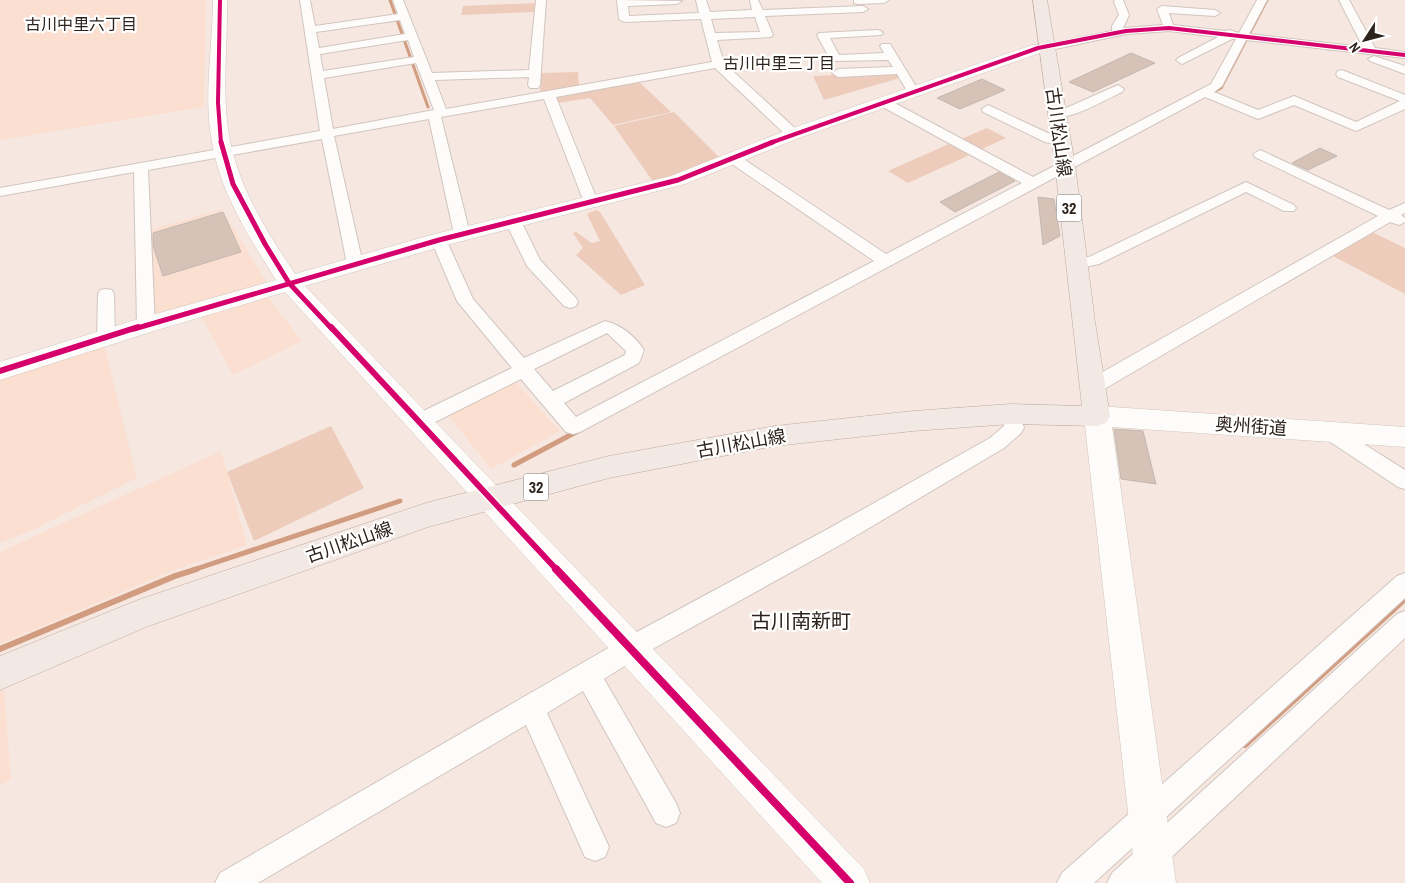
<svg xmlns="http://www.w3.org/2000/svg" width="1405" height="883" viewBox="0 0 1405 883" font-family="'Archivo Narrow','Noto Sans JP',sans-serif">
<rect width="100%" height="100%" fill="#f6e8e0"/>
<g fill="#fbdfd1">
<polygon points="0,0 206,0 204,107 0,140"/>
<polygon points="222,209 267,283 154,318 149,230"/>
<polygon points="267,296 302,341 233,375 201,316"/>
<polygon points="104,344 137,478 30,531 0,543 0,377"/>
<polygon points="515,381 560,431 491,469 448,415"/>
<polygon points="221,451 247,545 174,570 0,644 0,552"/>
<polygon points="4,687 11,780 0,785 0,689"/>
</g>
<g fill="#ecb">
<polygon points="536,3 535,12 461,15 463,6"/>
<polygon points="578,72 579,86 540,92 541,73"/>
<polygon points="896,72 900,78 824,100 813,76"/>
<polygon points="636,79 671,112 613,125 590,98 557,103 552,94"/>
<polygon points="674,112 721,159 654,183 614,126"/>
<polygon points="987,128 1006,138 980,150 961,139"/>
<polygon points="951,143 972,154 908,183 888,171"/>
<polygon points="596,210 600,212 645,285 621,295 576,255 583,248 573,233 576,232 592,243 600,241 587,214"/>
<polygon points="1370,231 1405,248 1405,294 1331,255"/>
<polygon points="331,426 364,488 254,541 227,472"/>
</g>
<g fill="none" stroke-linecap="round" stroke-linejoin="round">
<g stroke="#d29c80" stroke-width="3">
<polyline points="390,0 428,107"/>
<polyline points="1208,95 1221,88 1267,0"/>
</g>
<g stroke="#d29c80" stroke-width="5">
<polyline points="514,465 578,431"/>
<polyline points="193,570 400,501"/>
</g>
<g stroke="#d29c80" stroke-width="6">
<polyline points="0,649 175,576 197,569"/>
<polyline points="1245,745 1405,599"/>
</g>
</g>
<g fill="#d6c2b7" stroke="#c3b8b1">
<polygon points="1131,53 1155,63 1093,92 1069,82"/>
<polygon points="982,79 1005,90 960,109 937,98"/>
<polygon points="1320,148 1337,156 1308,170 1292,163"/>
<polygon points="999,172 1015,181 955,212 940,202"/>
<polygon points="1038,197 1054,199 1060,236 1043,245"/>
<polygon points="223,212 241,252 163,276 153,246 153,233"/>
<polygon points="1114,429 1143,431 1156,484 1121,479"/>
</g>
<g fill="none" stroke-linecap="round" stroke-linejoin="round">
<g stroke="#d1c5bf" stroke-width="2">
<g id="street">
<path d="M 300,0 L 310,0 L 315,26 L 398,14 L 393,0 L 403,0 L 432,73 L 529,70 L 536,0 L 546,0 L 540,85 L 538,88 L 530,88 L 528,85 L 529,77 L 435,80 L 446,109 L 712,62 L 701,19 L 624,22 L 619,19 L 617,0 L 682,1 L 677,4 L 628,6 L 629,16 L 699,13 L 696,0 L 706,0 L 710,12 L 752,10 L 750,0 L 758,0 L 763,10 L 863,6 L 868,9 L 863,12 L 765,16 L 773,35 L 771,37 L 717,40 L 724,63 L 798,131 L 800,134 L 798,137 L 788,137 L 715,68 L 556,97 L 598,202 L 596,205 L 586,205 L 584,202 L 544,99 L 441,117 L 470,234 L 467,237 L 457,237 L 454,234 L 429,119 L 334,136 L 363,264 L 361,268 L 349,268 L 347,264 L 322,139 L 148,170 L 155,325 L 152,329 L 146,331 L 140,329 L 137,325 L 134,172 L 0,196 L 0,188 L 320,131 ZM 755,17 L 760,32 L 715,33 L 711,19 ZM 400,20 L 405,34 L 319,48 L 316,32 ZM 408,40 L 414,57 L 323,71 L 320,54 ZM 416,63 L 434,110 L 333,129 L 324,78 Z"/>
<polygon points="854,0 889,0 884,3 858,4 854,3"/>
<path d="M 1115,0 L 1123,0 L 1129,15 L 1123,28 L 1163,25 L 1157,9 L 1162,6 L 1215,10 L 1220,13 L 1215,16 L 1169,13 L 1173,25 L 1225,31 L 1229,30 L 1239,33 L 1257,0 L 1267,0 L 1249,34 L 1363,47 L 1339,0 L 1349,0 L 1375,48 L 1405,52 L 1405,58 L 1246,40 L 1222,86 L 1214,92 L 1258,110 L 1294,96 L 1356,122 L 1400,101 L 1338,77 L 1336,74 L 1338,71 L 1342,70 L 1405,95 L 1405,109 L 1356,131 L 1294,105 L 1258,119 L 1205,97 L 580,432 L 573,434 L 566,432 L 521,379 L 425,427 L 418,429 L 411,427 L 408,422 L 411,417 L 512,368 L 457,301 L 431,240 L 433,237 L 445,237 L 473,299 L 524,358 L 605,321 C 621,325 635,336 644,350 L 639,363 L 564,403 L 576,417 L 874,261 L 729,162 L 727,159 L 729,156 L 739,156 L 886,254 L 1022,183 L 881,106 L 879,103 L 881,100 L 889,100 L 1033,177 L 1211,84 L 1236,39 L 1232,39 L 1182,64 L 1176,60 L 1178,58 L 1218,37 L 1169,31 L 1126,34 L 1046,51 L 1040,48 L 1046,45 L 1112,31 L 1112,26 L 1119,15 L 1114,2 ZM 607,333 L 626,351 L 625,355 L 553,391 L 534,369 Z"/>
<polygon points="877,30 881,31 883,33 881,35 830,38 839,55 884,53 880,46 882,44 890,44 920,93 918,96 910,96 897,74 838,77 832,73 838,69 893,67 888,60 831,61 817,35 819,33"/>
<polygon points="1374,56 1405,66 1405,74 1370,61 1368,59"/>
<path d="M 1118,85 L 1124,89 L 1122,92 C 1109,98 1061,126 1051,114 L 1052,111 L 1064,109 Z"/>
<polygon points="988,105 1054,136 1066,138 1068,141 1061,145 1045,142 983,112 982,109"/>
<polygon points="1260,150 1389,210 1405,203 1405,213 1401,215 1405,218 1405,222 1399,225 1390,222 1099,392 1092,394 1085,392 1083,387 1085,382 1378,216 1255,157 1253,154"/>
<polygon points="1246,182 1294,205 1296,208 1294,211 1284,211 1246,192 1099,264 1076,269 1070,268 1068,264 1070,260 1089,257"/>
<polygon points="513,216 518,218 521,221 540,260 576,298 578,302 576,306 570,308 564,306 527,266 505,221 508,218"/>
<polygon points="106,289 112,290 114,294 115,338 112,342 106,344 100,342 97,338 98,294 100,290"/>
<polygon points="1011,407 1018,409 1024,428 1021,433 1004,448 842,544 640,656 604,679 676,803 680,813 676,823 666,827 656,823 583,691 547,713 609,847 605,857 595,861 585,857 526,725 258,883 215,883 220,873 622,640 826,530 990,438 1004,426 1001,414 1004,409"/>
<polygon points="1330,424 1337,427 1405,470 1405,489 1398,487 1323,437 1320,432 1323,427"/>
<polygon points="1405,573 1405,598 1094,883 1057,883 1062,873 1397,576"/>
<polygon points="1405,611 1405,638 1144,883 1107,883 1112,873 1397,614"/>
</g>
</g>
<g stroke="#d1c5bf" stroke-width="1">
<g id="secondary">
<path d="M 213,0 L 227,0 C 228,47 221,95 230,141 C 240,190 268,233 295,274 L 431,235 L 671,176 L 787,130 L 1032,45 L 1052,45 L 1054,48 L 1052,51 L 1040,53 L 799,138 L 685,184 L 447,245 L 305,286 L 864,869 L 870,883 L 822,883 L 285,292 L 154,331 L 0,380 L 0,362 L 138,319 L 276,280 C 249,237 220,192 212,142 C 203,95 213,47 213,0 Z"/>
<polygon points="1097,406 1405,427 1405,447 1112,427 1176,883 1136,883 1084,416 1088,409"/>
</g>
</g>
<g stroke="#beaa9f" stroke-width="1">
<polygon id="primary" points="1033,0 1047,0 1075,165 1095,322 1110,416 1106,423 1097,426 1011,424 913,431 775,446 609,478 428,527 146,627 0,690 0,656 138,600 426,503 609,456 775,426 913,411 1011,404 1082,406 1055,165"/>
</g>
<use href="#street" fill="#fefcfa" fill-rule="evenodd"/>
<use href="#secondary" fill="#fefcfa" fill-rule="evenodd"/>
<use href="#primary" fill="#f3e9e4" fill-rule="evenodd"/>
<g stroke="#fff" stroke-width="5.5">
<g id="cycleway-far3">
<polyline points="220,0 218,103 221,143"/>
<polyline points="770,143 1038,48 1126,31 1169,28 1405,55"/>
</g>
</g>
<g stroke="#fff" stroke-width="8">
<g id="cycleway-far2">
<polyline points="221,142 233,184 265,244 289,283 332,329"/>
<polyline points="134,329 439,240 678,180 773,142"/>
</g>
</g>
<g stroke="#fff" stroke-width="9">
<g id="cycleway-far1">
<polyline points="331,327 557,570"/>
<polyline points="0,371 138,327"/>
</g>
</g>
<g stroke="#fff" stroke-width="11">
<polyline id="cycleway" points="556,569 850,883"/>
</g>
<use href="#cycleway-far3" stroke="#d6006c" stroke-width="4"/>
<use href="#cycleway-far2" stroke="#d6006c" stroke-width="5"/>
<use href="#cycleway-far1" stroke="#d6006c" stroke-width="6"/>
<use href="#cycleway" stroke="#d6006c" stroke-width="8"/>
</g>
<g text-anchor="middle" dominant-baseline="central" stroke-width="4.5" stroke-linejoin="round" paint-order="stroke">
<g font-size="16" fill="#2d221c" stroke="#fff">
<text x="81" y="24">古川中里六丁目</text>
<text x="779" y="63">古川中里三丁目</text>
</g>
<g fill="#fff" stroke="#6c6460" stroke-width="1">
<rect x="1056.5" y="194.5" width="25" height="27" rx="4"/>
<rect x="523.5" y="473.5" width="25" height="27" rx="4"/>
</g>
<g font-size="16" font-weight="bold" fill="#2d221c">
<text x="1069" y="208">32</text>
<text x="536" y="487">32</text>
</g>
<g font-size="18" fill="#2d221c" stroke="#fff">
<text transform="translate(1059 132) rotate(82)">古川松山線</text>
<text transform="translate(1251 426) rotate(4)">奥州街道</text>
<text transform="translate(741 443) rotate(-10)">古川松山線</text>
<text transform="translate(349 542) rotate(-19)">古川松山線</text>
</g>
<g font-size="20" fill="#2d221c" stroke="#fff">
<text x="801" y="620">古川南新町</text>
</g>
</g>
<g transform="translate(1365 40) rotate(234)" stroke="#ffffff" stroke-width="4" paint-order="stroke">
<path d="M0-4L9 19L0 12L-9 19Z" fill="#2d221c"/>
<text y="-8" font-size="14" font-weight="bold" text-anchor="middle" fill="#2d221c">N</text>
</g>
</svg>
